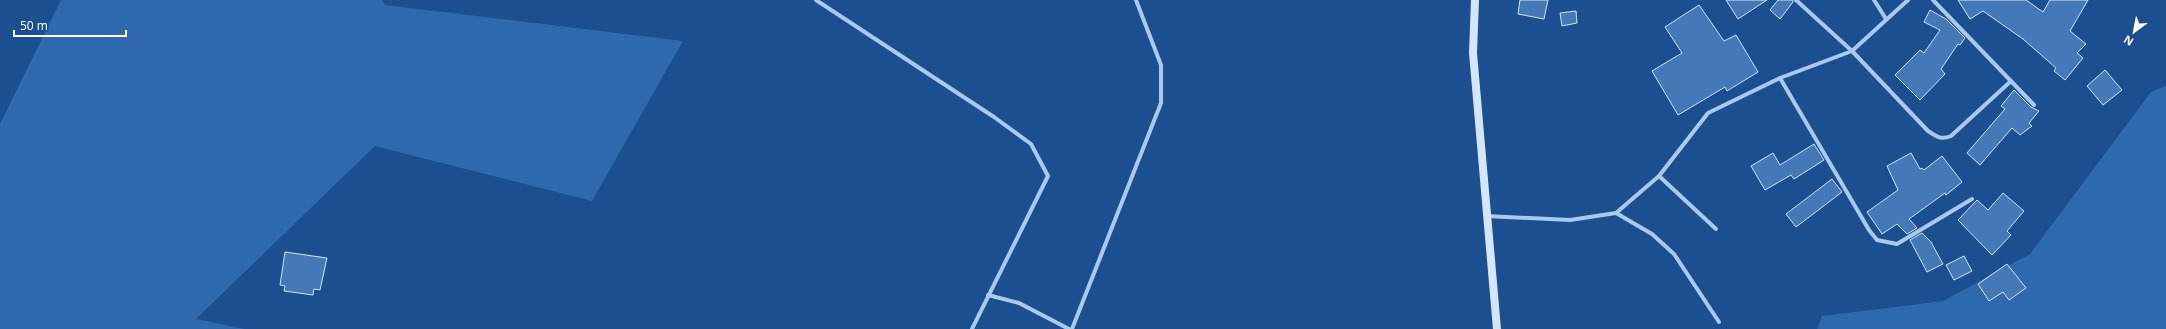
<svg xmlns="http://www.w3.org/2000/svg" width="2166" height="329" viewBox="0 0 2166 329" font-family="'Open Sans',sans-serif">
<rect width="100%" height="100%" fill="#1b4f8f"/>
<g fill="#2e69ad">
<polygon points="61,0 382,0 385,5 683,41 592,201 375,146 196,319 245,329 0,329 0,124"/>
<polygon points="2166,86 2166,329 1817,329 1822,316 1943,301 2030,254 2151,92"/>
</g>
<g fill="#4478b7" stroke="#cfe3fa">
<polygon points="1520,0 1548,0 1544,19 1518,14"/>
<polygon points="1726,0 1767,0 1738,19"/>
<polygon points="1778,0 1793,0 1793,2 1780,19 1770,10"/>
<polygon points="1958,0 2026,0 2043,12 2050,0 2088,0 2070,31 2086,44 2077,53 2083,58 2065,80 2054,71 2056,68 2023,39 1983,11 1970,19"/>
<polygon points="1699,5 1724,41 1736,35 1758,72 1727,91 1725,87 1678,115 1652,71 1682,53 1665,27"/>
<polygon points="1930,10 1946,19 1965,38 1960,45 1958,44 1941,69 1945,74 1920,100 1895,75 1920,50 1924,53 1940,30 1924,22"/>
<polygon points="1576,11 1577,23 1562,26 1560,13"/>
<polygon points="2105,70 2122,90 2103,105 2087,86"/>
<polygon points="2014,90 2031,107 2039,111 2029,123 2032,126 2020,135 2012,128 1980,165 1967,153 2005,109 2001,106"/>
<polygon points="1814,144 1824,160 1794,179 1791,175 1765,190 1751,166 1773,153 1780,165"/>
<polygon points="1911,153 1920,169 1922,168 1924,170 1942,156 1962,182 1946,195 1945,193 1909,219 1917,228 1907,234 1897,224 1882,234 1867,212 1898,190 1887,166"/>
<polygon points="1832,179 1842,192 1796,227 1786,214"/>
<polygon points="2003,193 2024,211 2007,231 2011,235 1992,255 1958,220 1977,200 1988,210"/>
<polygon points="1922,233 1931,242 1943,264 1927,272 1910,240"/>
<polygon points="285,252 327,258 320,290 314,289 313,295 284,291 285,286 280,285"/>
<polygon points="1964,256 1972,271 1954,280 1946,265"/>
<polygon points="2007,264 2026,288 2009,300 2003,292 1989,301 1978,284"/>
</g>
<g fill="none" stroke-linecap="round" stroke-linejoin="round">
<g stroke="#a9c9ee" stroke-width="4">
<polyline points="816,0 994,117 1031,144 1048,176 972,329"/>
<path d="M 1796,0 L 1852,51 L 1928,131 C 1937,137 1941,140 1951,136 L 2011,81"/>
<polyline points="1874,0 1886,19"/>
<polyline points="1933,0 2034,105"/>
<polyline points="1780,78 1869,230 1877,240 1897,244 1972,199"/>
<polyline points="1659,176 1716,229"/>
<polyline points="1616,213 1652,234 1674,254 1719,322"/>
<polyline points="1486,216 1570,220 1616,213 1659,176 1708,113 1780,78 1852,51 1908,0"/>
<polyline points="988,295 1019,303 1069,329"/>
<polyline points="1072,329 1161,103 1161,65 1136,0"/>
</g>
<polyline stroke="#d6e6fa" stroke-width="8" points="1475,0 1473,53 1497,329"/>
</g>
<g transform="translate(2134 32) rotate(212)" stroke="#1b4f8f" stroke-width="3" paint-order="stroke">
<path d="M0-3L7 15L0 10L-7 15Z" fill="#ffffff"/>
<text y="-6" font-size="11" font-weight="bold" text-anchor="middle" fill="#ffffff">N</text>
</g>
<path d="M14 30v6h112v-6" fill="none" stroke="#ffffff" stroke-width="2"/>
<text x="20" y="30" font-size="12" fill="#ffffff" stroke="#1b4f8f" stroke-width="3" paint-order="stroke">50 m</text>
</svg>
